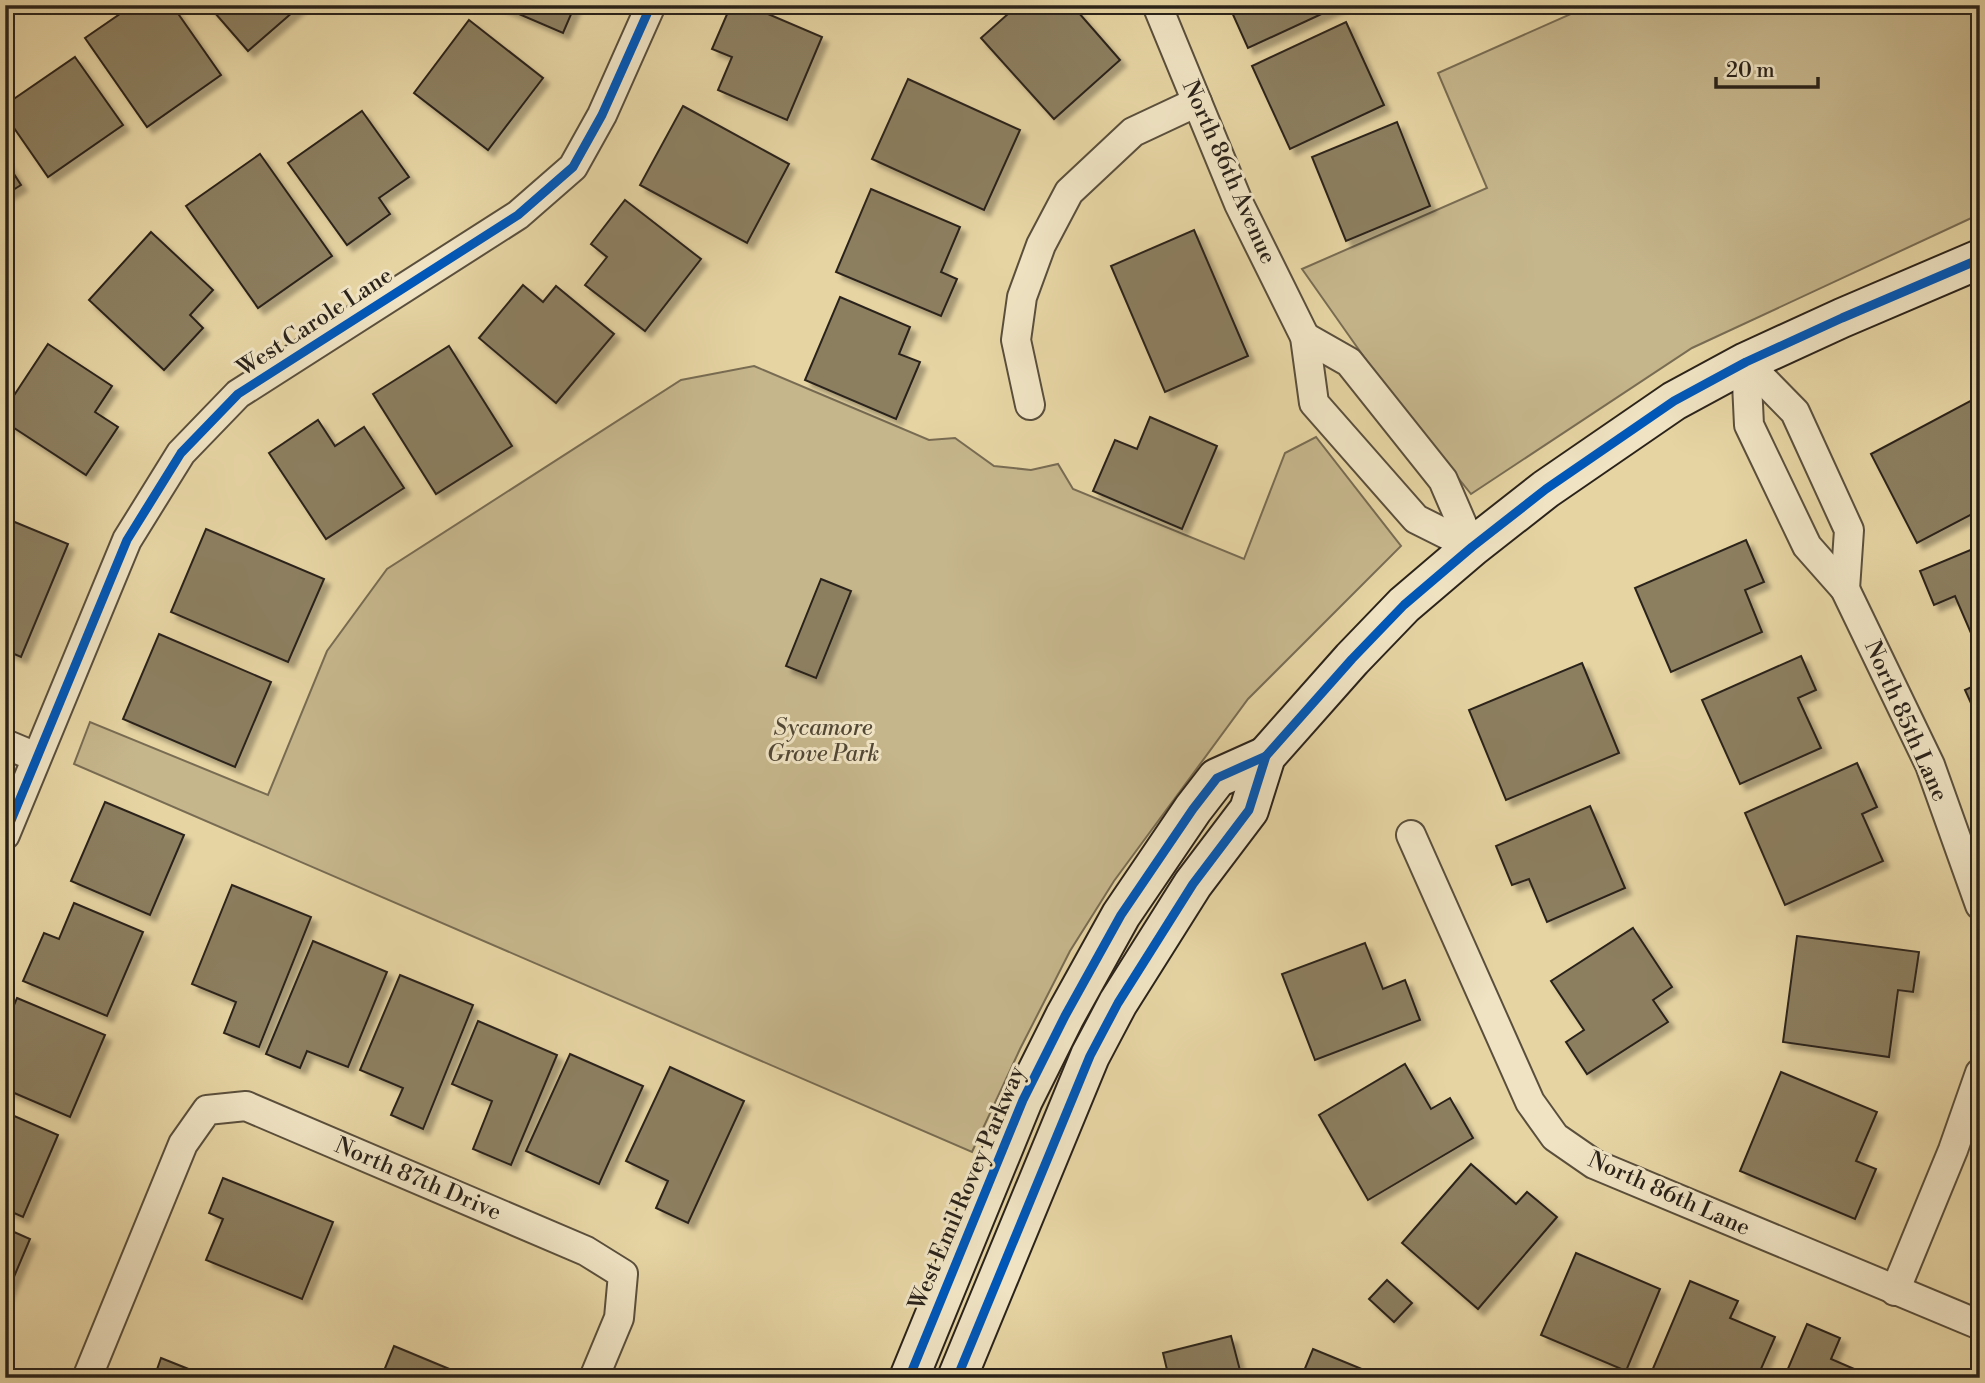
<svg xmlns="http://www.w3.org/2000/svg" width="1985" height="1383" viewBox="0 0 1985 1383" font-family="'Libre Bodoni',serif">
<defs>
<filter id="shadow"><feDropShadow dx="6" dy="6" stdDeviation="2" flood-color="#0004"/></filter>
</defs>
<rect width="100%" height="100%" fill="#e6d4a3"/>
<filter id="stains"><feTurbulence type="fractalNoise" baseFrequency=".00286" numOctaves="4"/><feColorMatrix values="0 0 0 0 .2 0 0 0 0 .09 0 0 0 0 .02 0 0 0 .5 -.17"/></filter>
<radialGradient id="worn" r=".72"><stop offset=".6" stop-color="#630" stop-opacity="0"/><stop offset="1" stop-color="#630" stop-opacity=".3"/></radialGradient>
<g fill="#c6b68c" stroke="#786c53" stroke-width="2">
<polygon points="1591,5 1980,5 1980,214 1692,348 1471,494 1383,384 1302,269 1487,188 1438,73"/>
<polygon points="754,366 929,440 955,438 994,466 1031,470 1058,464 1073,489 1244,559 1285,453 1316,437 1401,546 1248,699 1114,881 1070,951 1020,1049 972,1152 74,764 90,722 268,795 327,651 387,569 681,380"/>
</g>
<g fill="#8c7f61" stroke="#2b231a" stroke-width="2" filter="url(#shadow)">
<polygon points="133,5 172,5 221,75 147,127 85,38"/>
<polygon points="208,5 301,5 248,51"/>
<polygon points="498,5 575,5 563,33"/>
<polygon points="731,5 747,5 822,37 787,120 718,90 732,57 712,49"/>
<polygon points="1018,5 1072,5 1120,60 1054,119 981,38"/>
<polygon points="1236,5 1341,5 1248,48 1230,8"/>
<polygon points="469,20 543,78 488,150 414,93"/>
<polygon points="1346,22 1384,105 1290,149 1252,66"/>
<polygon points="75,57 123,125 48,177 5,115 5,105"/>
<polygon points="908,79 1020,130 984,210 872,159"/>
<polygon points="683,106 789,164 747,243 640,185"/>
<polygon points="362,111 409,177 379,198 390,214 347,245 288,163"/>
<polygon points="1397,122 1430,206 1346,241 1312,157"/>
<polygon points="260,154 332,256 258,308 186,206"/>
<polygon points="5,160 21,185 5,195"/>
<polygon points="871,189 960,227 941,272 957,279 941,316 836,272"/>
<polygon points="625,200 701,259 645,331 585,285 607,257 591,244"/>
<polygon points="1194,230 1248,356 1165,392 1111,266"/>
<polygon points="151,232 213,290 190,315 203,328 164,370 89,300"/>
<polygon points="523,285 543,302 556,286 614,334 556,403 479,338"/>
<polygon points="840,297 910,327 899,354 920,362 896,419 805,380"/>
<polygon points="48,344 112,386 95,412 118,427 86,475 5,422 5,409"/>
<polygon points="449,346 512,446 436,494 373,394"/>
<polygon points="1974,399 1980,409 1980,510 1917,543 1871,454"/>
<polygon points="1150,417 1217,446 1182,529 1093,491 1115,440 1137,449"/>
<polygon points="318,420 335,446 364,427 404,488 326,539 269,453"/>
<polygon points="5,518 68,544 21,657 5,650"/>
<polygon points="206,529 324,579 288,662 171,612"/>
<polygon points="1746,540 1764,582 1745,590 1762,632 1671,672 1635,588"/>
<polygon points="1980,546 1980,646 1977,647 1955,596 1934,605 1920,571"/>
<polygon points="821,579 851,591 816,678 786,666"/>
<polygon points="159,634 271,682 235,767 123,719"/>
<polygon points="1801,656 1816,690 1798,698 1821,748 1740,784 1702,700"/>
<polygon points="1582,663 1619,753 1506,800 1469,710"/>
<polygon points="1980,683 1980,723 1965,690"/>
<polygon points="1857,763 1877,807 1862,814 1883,861 1785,905 1745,813"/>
<polygon points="105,802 184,835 150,915 71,881"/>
<polygon points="1590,806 1625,888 1547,922 1529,879 1512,885 1496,846"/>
<polygon points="232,885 311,917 259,1047 224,1033 236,1002 192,984"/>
<polygon points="74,903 143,932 107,1016 23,981 44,933 59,939"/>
<polygon points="1633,928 1672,987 1653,1000 1668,1022 1587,1074 1566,1042 1584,1030 1551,981"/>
<polygon points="1797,936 1919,952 1913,992 1898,990 1889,1057 1783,1042"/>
<polygon points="313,941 387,972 348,1067 307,1051 300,1068 266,1054"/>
<polygon points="1365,943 1383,989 1405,980 1420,1020 1315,1060 1282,974"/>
<polygon points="400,975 473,1005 423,1129 391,1115 403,1088 360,1070"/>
<polygon points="17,998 105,1035 70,1117 5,1089 5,1026"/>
<polygon points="478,1021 557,1055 511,1165 473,1149 492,1101 452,1084"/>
<polygon points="570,1054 643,1086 599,1184 526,1151"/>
<polygon points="1405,1064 1431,1109 1450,1098 1473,1138 1368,1200 1319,1115"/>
<polygon points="670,1067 744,1101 688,1223 656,1208 668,1181 626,1161"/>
<polygon points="1781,1072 1877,1112 1856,1161 1876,1169 1855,1219 1740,1171"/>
<polygon points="5,1112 58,1135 23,1217 5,1209"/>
<polygon points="1471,1164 1516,1204 1527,1192 1557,1217 1478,1309 1402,1243"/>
<polygon points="223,1178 333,1222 302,1299 206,1260 223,1219 209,1213"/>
<polygon points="5,1228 30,1239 5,1298"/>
<polygon points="1576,1253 1660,1289 1626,1371 1541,1335"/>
<polygon points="1387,1280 1412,1303 1394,1322 1369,1299"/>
<polygon points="1690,1281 1738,1301 1730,1318 1775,1337 1757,1378 1649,1378"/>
<polygon points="1807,1324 1840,1338 1831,1359 1875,1378 1784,1378"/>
<polygon points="1231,1336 1242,1378 1169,1378 1163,1353"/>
<polygon points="394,1346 471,1378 381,1378"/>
<polygon points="1313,1349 1374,1374 1372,1378 1301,1378"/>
<polygon points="161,1358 211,1378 154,1378"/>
</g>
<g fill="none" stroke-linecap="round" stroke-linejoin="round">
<g stroke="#5a4f3c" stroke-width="32">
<g id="street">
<polyline points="1157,5 1239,204 1305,337 1314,403 1416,519 1472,547"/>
<polyline points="1305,337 1349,362 1443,480 1472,547"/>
<polyline points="1746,362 1749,425 1807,546 1845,589 1930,765 1980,905"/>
<polyline points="1746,362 1795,412 1849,530 1845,589"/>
<polyline points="1030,405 1016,340 1022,297 1041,245 1069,192 1133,132 1197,102"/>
<polyline points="5,744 36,757"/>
<polyline points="5,835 127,540 181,453 238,394 518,215 573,167 602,115 651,5"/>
<polyline points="1411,835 1530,1102 1555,1137 1594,1164 1980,1325"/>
<polyline points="1895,1291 1953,1150 1980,1073"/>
<polyline points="87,1378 183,1144 207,1110 246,1106 586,1251 623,1274 619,1318 594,1378"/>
</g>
</g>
<g stroke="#2b231a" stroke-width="42">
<g id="secondary">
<polyline points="909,1378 1023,1100 1065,1016 1121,915 1193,809 1217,778 1266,756"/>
<polyline points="957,1378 1090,1056 1118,1003 1193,884 1249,810 1266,756 1352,659 1404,605 1472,547 1546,489 1674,401 1746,362 1842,318 1980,259"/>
</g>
</g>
<use href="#street" stroke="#efe3c3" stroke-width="28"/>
<use href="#secondary" stroke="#efe3c3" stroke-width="38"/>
<g stroke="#efe3c3" stroke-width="13">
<g id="cycleway">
<polyline points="5,835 127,540 181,453 238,394 518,215 573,167 602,115 651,5"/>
<polyline points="909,1378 1023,1100 1065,1016 1121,915 1193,809 1217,778 1266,756"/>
<polyline points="957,1378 1090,1056 1118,1003 1193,884 1249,810 1266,756 1352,659 1404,605 1472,547 1546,489 1674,401 1746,362 1842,318 1980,259"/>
</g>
</g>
<use href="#cycleway" stroke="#0057b8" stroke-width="9"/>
</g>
<g text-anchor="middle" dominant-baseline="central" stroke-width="6" stroke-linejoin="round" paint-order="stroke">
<g font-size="23" fill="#2b231a" stroke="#efe3c3">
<text transform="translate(1229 172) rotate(66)">North 86th Avenue</text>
<text transform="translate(315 322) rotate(-33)">West Carole Lane</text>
<text transform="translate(1906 721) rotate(66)">North 85th Lane</text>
<text transform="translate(418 1179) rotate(23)">North 87th Drive</text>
<text transform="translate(967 1188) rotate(-67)">West Emil Rovey Parkway</text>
<text transform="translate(1669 1194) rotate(24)">North 86th Lane</text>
</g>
<g font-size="23" font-style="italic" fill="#524836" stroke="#efe3c3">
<text x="823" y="728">Sycamore<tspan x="823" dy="26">Grove Park</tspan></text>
</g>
</g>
<rect width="1985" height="1383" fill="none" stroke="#e6d4a3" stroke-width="28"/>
<rect x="7" y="7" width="1971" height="1369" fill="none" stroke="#2b231a" stroke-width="3.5"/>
<rect x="14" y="14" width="1957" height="1355" fill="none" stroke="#2b231a" stroke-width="2"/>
<path d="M1716 77v10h102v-10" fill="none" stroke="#2b231a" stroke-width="3.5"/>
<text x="1726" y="77" font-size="21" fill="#2b231a" stroke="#efe3c3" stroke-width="5" paint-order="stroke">20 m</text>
<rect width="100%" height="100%" filter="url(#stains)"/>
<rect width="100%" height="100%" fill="url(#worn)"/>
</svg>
